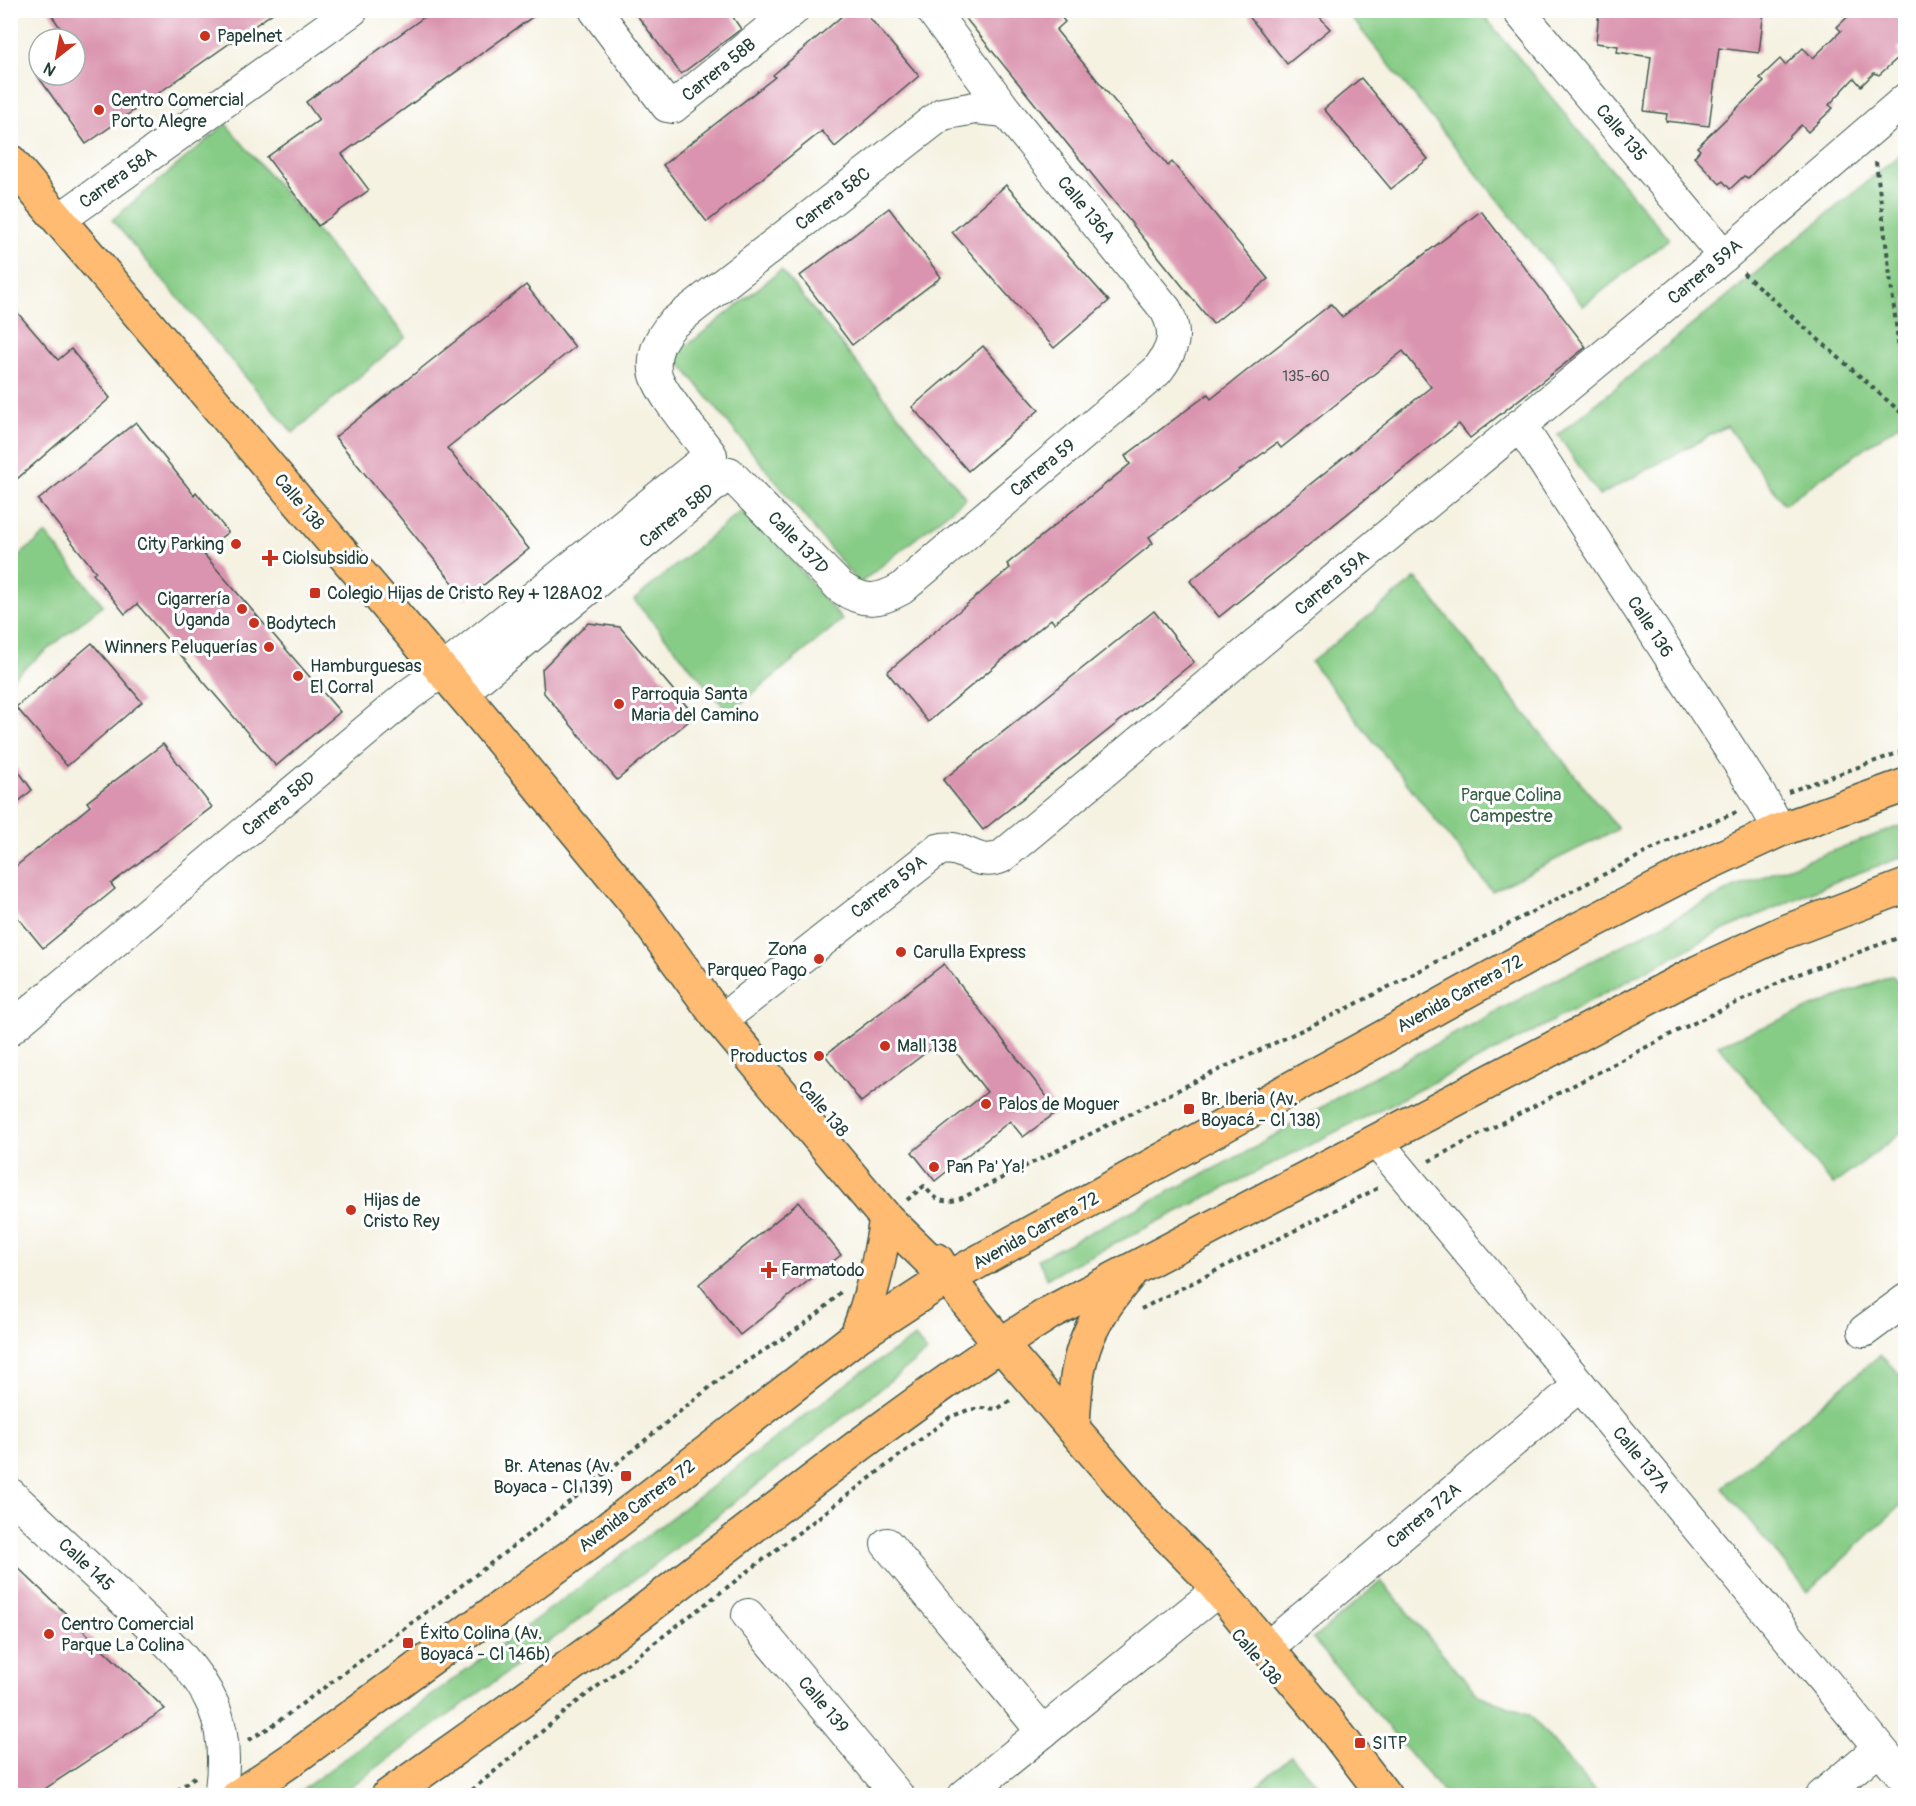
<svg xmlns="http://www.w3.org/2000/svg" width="1916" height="1806" viewBox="0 0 1916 1806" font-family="Pangolin,sans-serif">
<rect width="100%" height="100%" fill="#fff"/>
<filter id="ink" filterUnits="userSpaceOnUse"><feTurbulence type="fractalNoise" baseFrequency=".0167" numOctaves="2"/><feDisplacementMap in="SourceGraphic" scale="12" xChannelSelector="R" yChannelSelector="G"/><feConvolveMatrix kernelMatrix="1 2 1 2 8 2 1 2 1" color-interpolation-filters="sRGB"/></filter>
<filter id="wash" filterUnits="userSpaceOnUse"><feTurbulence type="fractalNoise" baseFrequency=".008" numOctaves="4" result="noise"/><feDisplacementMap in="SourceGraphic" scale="24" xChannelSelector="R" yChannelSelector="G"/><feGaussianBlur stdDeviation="1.35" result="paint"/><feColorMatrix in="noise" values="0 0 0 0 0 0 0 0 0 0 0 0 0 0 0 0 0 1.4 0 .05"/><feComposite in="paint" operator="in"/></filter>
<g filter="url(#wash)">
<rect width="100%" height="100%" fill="#f5f2e2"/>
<g fill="#87cc86" stroke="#53845d" stroke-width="1.5">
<polygon points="1346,11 1480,11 1669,239 1583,306"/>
<polygon points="226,124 406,337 293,433 112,220"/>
<polygon points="1903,152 1906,156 1905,420 1784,504 1727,426 1599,496 1558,435"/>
<polygon points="781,270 966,498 859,584 674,356"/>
<polygon points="747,506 842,620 729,713 634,600"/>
<polygon points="46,534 103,605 11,679 11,562"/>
<polygon points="1416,578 1618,829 1492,891 1311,662"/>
<polygon points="1905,824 1905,856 1839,880 1717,933 1517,1040 1047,1278 1038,1259 1252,1149 1353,1088 1572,971 1735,887"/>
<polygon points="1892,975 1905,991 1905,1130 1833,1185 1718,1045"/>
<polygon points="915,1337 927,1352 649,1569 339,1795 295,1795 588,1581 863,1371"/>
<polygon points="1880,1355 1905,1379 1905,1501 1808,1592 1722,1487"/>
<polygon points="1381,1581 1478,1695 1530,1715 1598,1795 1445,1795 1313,1639"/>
<polygon points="1291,1756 1327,1795 1247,1795"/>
</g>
<g id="blocks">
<g fill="#da94af">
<polygon points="48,10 277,10 86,144 37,75 75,75 75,39 68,39"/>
<polygon points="434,10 542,10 342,154 369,190 318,226 267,157 319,120 306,102"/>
<polygon points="633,10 728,10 741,29 681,74"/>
<polygon points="849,10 863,10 919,76 835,147 822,131 707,222 663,165 775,77 773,75"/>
<polygon points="959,10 1056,10 1065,22 1056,30 1168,166 1172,162 1268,279 1213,324"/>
<polygon points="1244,10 1314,10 1330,29 1287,64"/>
<polygon points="1599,10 1764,10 1759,53 1719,48 1709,126 1666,121 1667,114 1644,111 1651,57 1617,52 1618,46 1596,43"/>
<polygon points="1855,10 1905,10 1905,43 1897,50 1900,56 1879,75 1874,73 1861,86 1854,78 1829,105 1833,108 1808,132 1801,125 1748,178 1744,176 1730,189 1723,181 1720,184 1694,157 1700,150 1697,147 1764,82 1760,78 1780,59 1785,65 1803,48 1813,58 1841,31 1837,27"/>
<polygon points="1361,78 1428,159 1391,189 1324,109"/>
<polygon points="1006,185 1109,301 1054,348 952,232"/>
<polygon points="889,208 941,277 852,345 800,276"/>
<polygon points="1481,211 1586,347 1470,438 1459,424 1219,617 1190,581 1431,387 1403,351 1281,448 1277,443 1149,537 1153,543 1054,623 1051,619 928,722 887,672 1010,568 1007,564 1130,464 1125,456 1208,394 1211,399 1331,304 1342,317"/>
<polygon points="526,285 575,347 447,448 529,549 466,599 335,437"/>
<polygon points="10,304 58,360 71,349 110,398 10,485"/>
<polygon points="983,346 1039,410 968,471 912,407"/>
<polygon points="136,422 194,495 196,492 228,532 202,552 340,712 276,766 137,604 125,614 93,574 96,572 38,500"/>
<polygon points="1154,611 1194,662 983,830 943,780"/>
<polygon points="588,623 620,627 695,716 617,780 544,693 542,669"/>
<polygon points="92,643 142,702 67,766 16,707"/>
<polygon points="163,744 212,807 111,884 115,889 43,948 10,908 10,871 90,806 87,802"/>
<polygon points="10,759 32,790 10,809"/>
<polygon points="944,964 1058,1111 1023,1137 1010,1121 935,1181 912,1152 987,1092 945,1038 861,1102 825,1055"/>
<polygon points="799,1202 841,1255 740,1335 699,1284"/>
<polygon points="10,1560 165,1709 34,1796 10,1796"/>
</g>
</g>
</g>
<g filter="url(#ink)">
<use href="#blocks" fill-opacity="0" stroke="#3f584e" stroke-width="1.5"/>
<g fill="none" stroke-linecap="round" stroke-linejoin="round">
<g stroke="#3f584e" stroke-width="34">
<g id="minor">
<polyline points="595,10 667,106 673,107 793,10"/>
<polyline points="1518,10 1724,256"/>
<polyline points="59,220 352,10"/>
<polyline points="1520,425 1763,800 1780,830"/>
<path d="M 461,693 L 729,473 L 840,587 C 863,603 878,602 901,589 L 1157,371 C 1173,350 1179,334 1166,310 L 1006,111 L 932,10"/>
<path d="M 738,1007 L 938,850 C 963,842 975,868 1001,857 L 1724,256 L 1906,99"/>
<path d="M 10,1029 L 410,694 L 442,671 L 711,455 C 698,437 656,389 655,370 C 653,351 661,338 672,324 L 942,114 L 975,108 L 1006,111"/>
<polyline points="1376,1141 1580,1385 1906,1780"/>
<polyline points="1864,1331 1906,1300"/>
<path d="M 10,1494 C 46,1528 82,1561 118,1595 C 152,1628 194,1661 213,1705 C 225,1734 225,1765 220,1796"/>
<polyline points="887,1544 1043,1732"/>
<polyline points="748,1615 898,1796"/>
<polyline points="1267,1648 1580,1385"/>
<polyline points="964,1796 1207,1599"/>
<polyline points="1822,1796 1879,1748"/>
</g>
</g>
<g stroke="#3f584e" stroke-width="36">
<g id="major">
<polyline points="10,161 59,220 481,716 633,900 720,1020 886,1218 948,1278"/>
<polyline points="937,1260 948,1278 1001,1345 1152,1520 1207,1576 1326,1719 1385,1796"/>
</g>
</g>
<g stroke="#3f584e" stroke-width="36">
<g id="highway">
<path d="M 856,1337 C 872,1298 880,1259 886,1218"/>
<path d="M 1073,1428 C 1076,1358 1082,1331 1128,1276"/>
<polyline points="238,1796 294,1758 597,1537 856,1337 931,1288 1573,932 1685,874 1780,830 1906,785"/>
<path d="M 388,1796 C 465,1741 544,1686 620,1629 C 762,1521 900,1407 1051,1312 L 1698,972 L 1782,933 L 1906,886"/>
</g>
</g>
<g stroke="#3f584e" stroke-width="4" stroke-dasharray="4.5 4.5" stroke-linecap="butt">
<polyline points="1876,162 1906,406"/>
<polyline points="1743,273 1906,417"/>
<polyline points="1788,792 1906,750"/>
<polyline points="1429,1161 1677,1031 1793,976 1906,935"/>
<path d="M 907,1200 L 924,1186 C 937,1201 943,1205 962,1198 L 1208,1075 L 1350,1007 L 1666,842 L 1739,811"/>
<polyline points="1141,1309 1380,1187"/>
<path d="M 249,1740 L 272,1726 C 368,1655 465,1585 559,1510 C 612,1469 662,1425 714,1384 C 756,1351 807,1331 842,1290"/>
<polyline points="170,1796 196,1776"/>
<polyline points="465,1796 577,1702 950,1417 968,1410 981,1408 997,1409 1011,1400"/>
</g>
<use href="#minor" stroke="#fff" stroke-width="32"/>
<use href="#major" stroke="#febb71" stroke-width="33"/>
<use href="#highway" stroke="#febb71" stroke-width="33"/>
</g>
</g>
<g fill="#c8321e" stroke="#fff" stroke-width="2">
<circle cx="205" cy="36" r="6"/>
<circle cx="99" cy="110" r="6"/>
<circle cx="236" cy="544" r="6"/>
<path d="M267 549h6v6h6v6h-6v6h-6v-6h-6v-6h6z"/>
<rect x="309" y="587" width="12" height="12" rx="3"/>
<circle cx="242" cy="609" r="6"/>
<circle cx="254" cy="623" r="6"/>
<circle cx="269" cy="647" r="6"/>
<circle cx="298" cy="676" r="6"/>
<circle cx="619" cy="704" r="6"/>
<circle cx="901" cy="952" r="6"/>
<circle cx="819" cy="959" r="6"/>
<circle cx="885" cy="1046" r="6"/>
<circle cx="819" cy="1056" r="6"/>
<circle cx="986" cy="1104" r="6"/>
<rect x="1183" y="1103" width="12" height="12" rx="3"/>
<circle cx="934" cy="1167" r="6"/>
<circle cx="351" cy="1210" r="6"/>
<path d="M766 1261h6v6h6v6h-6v6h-6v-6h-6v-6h6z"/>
<rect x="620" y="1470" width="12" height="12" rx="3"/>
<circle cx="49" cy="1634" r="6"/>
<rect x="402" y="1637" width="12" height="12" rx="3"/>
<rect x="1354" y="1737" width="12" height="12" rx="3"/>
</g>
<g text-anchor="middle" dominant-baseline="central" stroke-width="6" stroke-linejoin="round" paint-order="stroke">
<g font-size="15" fill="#4e5353">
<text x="1306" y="376">135-60</text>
</g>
<g font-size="18" fill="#1f3d34" stroke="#fff" text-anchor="start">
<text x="217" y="36">Papelnet</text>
<text x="111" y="100">Centro Comercial<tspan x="111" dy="21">Porto Alegre</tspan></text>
<text x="224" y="544" text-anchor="end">City Parking</text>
<text x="282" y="558">Ciolsubsidio</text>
<text x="327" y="593">Colegio Hijas de Cristo Rey + 128A02</text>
<text x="230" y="599" text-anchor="end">Cigarrería<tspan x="230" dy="21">Uganda</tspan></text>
<text x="266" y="623">Bodytech</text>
<text x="257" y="647" text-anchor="end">Winners Peluquerías</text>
<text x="310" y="666">Hamburguesas<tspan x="310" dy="21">El Corral</tspan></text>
<text x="631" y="694">Parroquia Santa<tspan x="631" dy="21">Maria del Camino</tspan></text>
<text x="807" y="949" text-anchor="end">Zona<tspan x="807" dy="21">Parqueo Pago</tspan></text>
<text x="913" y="952">Carulla Express</text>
<text x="897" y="1046">Mall 138</text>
<text x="807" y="1056" text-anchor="end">Productos</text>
<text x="1201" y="1099">Br. Iberia (Av.<tspan x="1201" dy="21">Boyacá - Cl 138)</tspan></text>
<text x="998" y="1104">Palos de Moguer</text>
<text x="946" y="1167">Pan Pa' Ya!</text>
<text x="363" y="1200">Hijas de<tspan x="363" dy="21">Cristo Rey</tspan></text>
<text x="781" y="1270">Farmatodo</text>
<text x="614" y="1466" text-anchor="end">Br. Atenas (Av.<tspan x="614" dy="21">Boyaca - Cl 139)</tspan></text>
<text x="61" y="1624">Centro Comercial<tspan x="61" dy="21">Parque La Colina</tspan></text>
<text x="420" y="1633">Éxito Colina (Av.<tspan x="420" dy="21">Boyacá - Cl 146b)</tspan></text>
<text x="1372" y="1743">SITP</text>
</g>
<g font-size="18" fill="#1f3d34" stroke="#fff">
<text transform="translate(719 70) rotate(-39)">Carrera 58B</text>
<text transform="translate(1621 133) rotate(50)">Calle 135</text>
<text transform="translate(118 178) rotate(-36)">Carrera 58A</text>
<text transform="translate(833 199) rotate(-38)">Carrera 58C</text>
<text transform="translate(1086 210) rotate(51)">Calle 136A</text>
<text transform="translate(1705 272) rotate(-40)">Carrera 59A</text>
<text transform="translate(1043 468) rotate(-40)">Carrera 59</text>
<text transform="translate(299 502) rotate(50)">Calle 138</text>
<text transform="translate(677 516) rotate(-39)">Carrera 58D</text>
<text transform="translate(798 543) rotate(46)">Calle 137D</text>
<text transform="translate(1332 583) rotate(-40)">Carrera 59A</text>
<text transform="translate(1650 627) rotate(57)">Calle 136</text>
<text transform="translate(279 804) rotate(-40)">Carrera 58D</text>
<text transform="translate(889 887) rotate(-38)">Carrera 59A</text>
<text transform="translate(1460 994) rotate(-29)">Avenida Carrera 72</text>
<text transform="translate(823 1109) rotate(50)">Calle 138</text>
<text transform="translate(1036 1231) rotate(-29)">Avenida Carrera 72</text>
<text transform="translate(1641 1460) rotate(51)">Calle 137A</text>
<text transform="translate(637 1506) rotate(-37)">Avenida Carrera 72</text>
<text transform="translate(1424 1516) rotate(-40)">Carrera 72A</text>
<text transform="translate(86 1565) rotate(43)">Calle 145</text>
<text transform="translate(1256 1657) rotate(50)">Calle 138</text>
<text transform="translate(823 1705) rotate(50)">Calle 139</text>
</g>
<g font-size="18" fill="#396148" stroke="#fff">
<text x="1511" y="795">Parque Colina<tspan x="1511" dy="21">Campestre</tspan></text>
</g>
</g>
<rect width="1916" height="1806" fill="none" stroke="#fff" stroke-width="36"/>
<g transform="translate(57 57) rotate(211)"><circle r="28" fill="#ffffff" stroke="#a5b1ae" stroke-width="1.5"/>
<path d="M0-4.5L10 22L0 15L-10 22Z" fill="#c8321e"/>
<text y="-9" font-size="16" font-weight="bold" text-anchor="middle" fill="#1f3d34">N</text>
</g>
</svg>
